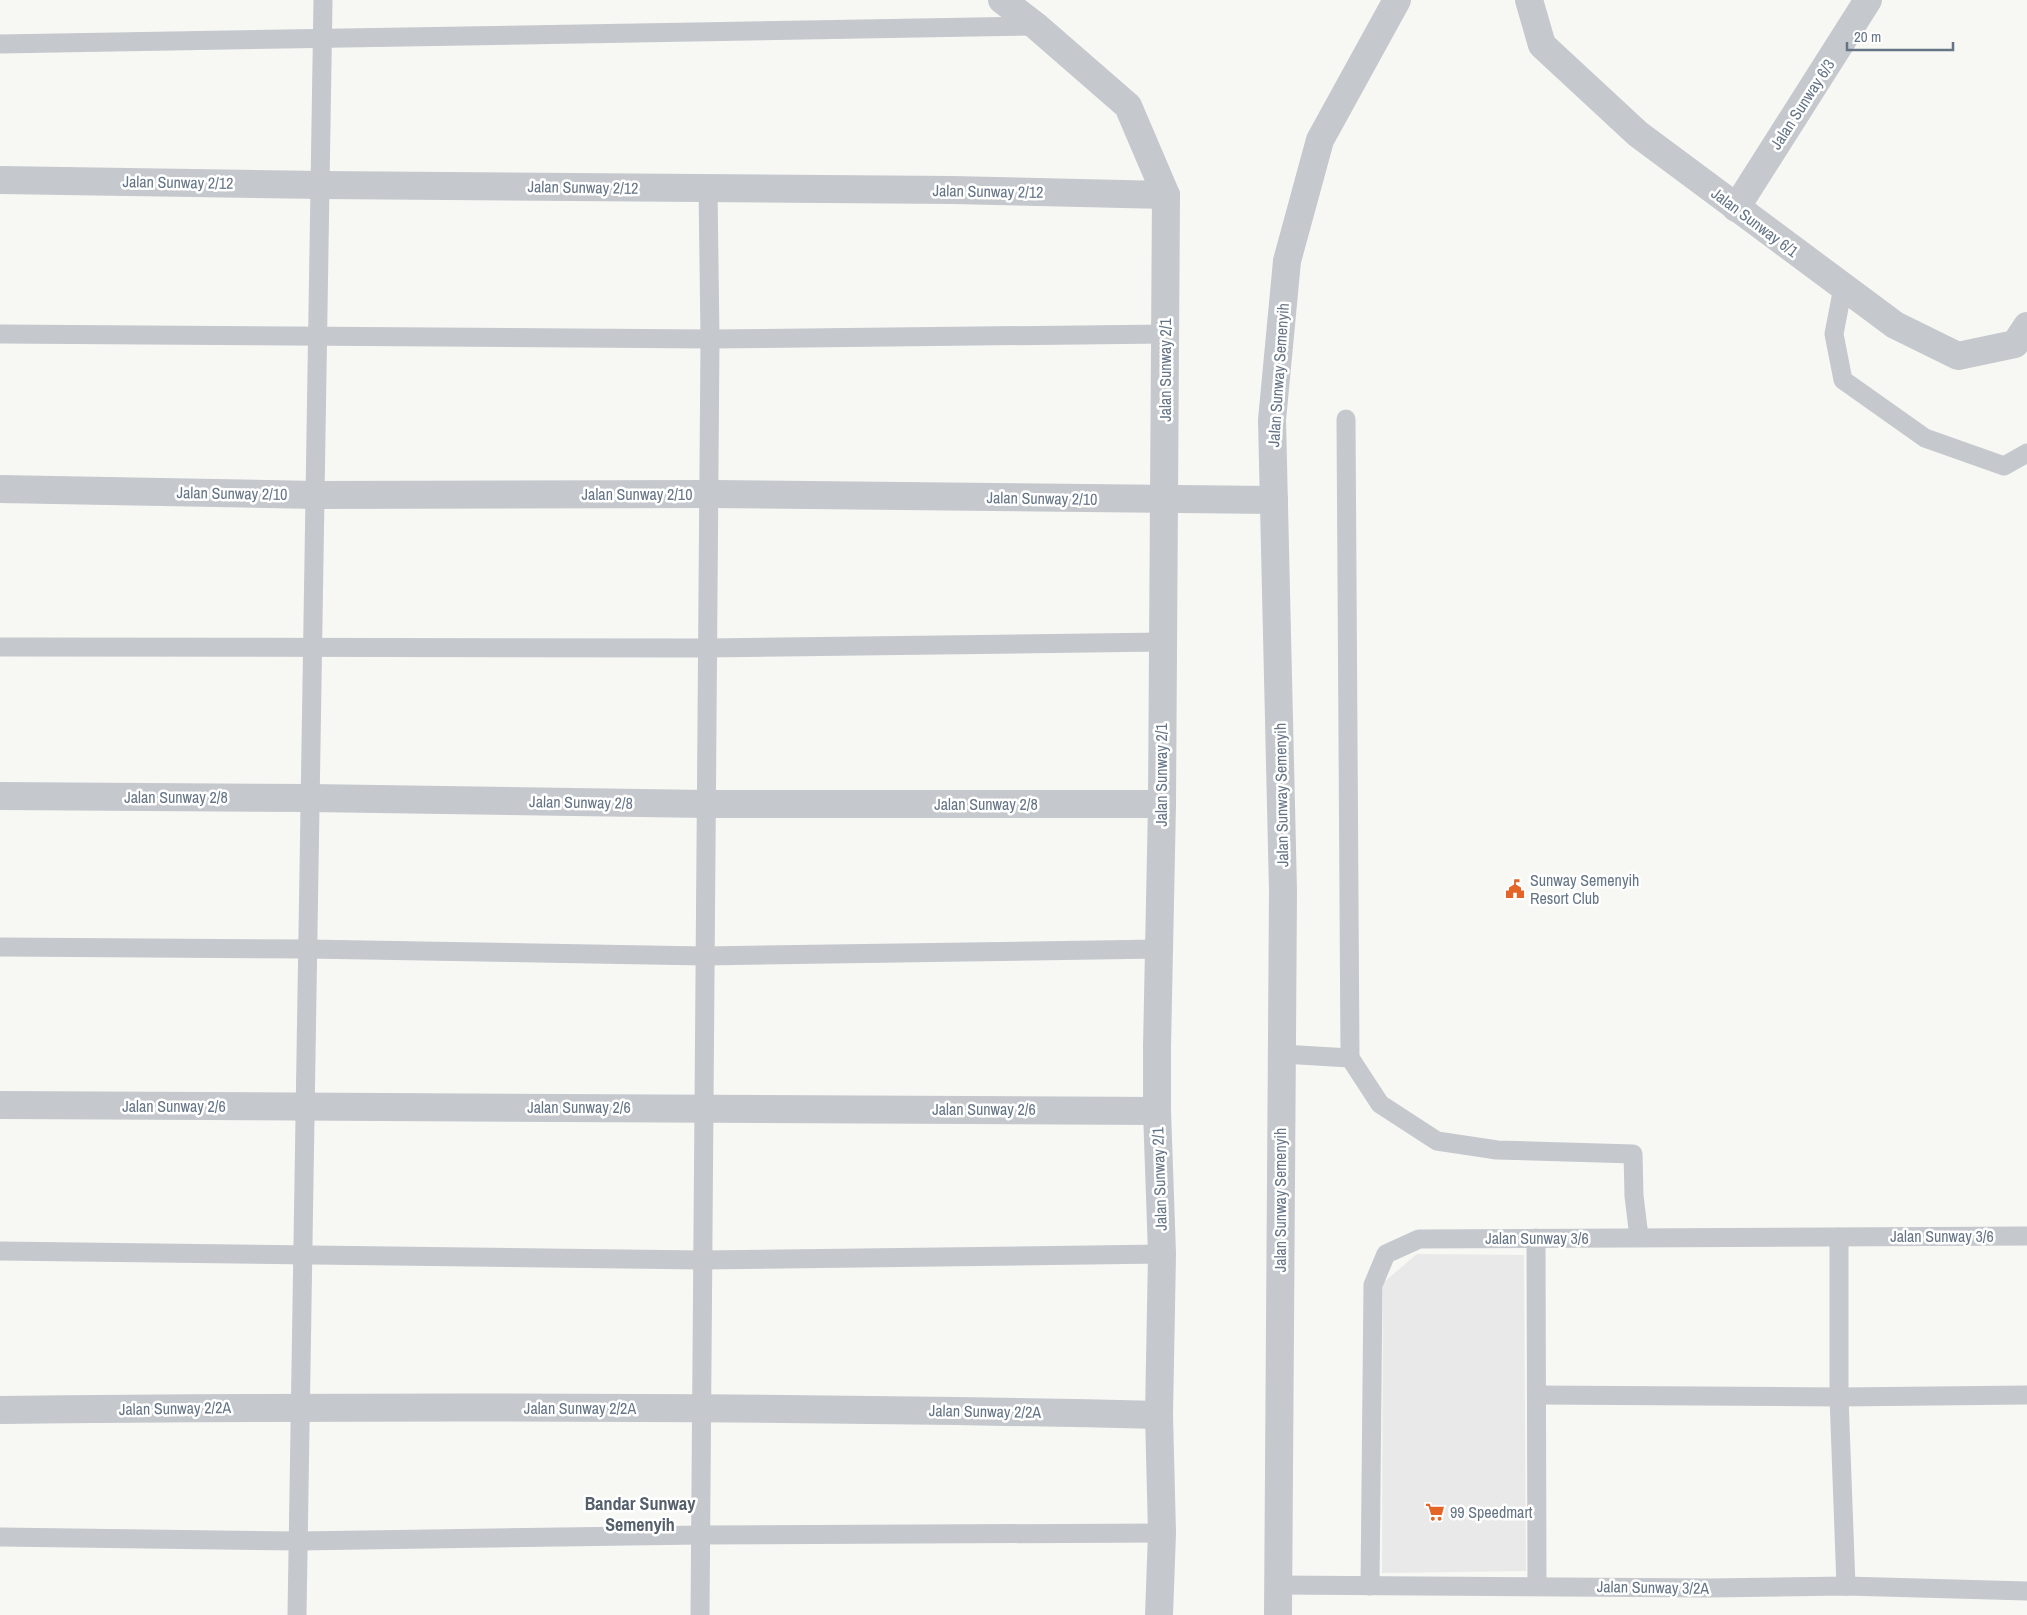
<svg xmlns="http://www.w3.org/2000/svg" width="2027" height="1615" viewBox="0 0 2027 1615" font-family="'Archivo Narrow',sans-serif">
<rect width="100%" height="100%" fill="#f7f7f4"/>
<polygon fill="#e8e9e8" points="1417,1254 1524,1255 1526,1571 1382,1573 1383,1283"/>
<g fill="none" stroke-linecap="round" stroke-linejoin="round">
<g stroke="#c5c8cc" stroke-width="19">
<polyline points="0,44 1036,26"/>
<polyline points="1843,287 1834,334 1843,380 1925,438 2004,466 2027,453"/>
<polyline points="0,334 710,339 1165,334"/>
<polyline points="1346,419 1350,1058 1380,1104 1437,1141 1497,1150 1633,1154 1634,1196 1639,1237"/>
<polyline points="0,647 707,648 1162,642"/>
<polyline points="0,947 308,949 705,956 1159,949"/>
<polyline points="1282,1054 1350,1058"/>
<polyline points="1839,1237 1839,1397 1846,1586"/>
<polyline points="1536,1238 1537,1585"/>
<polyline points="0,1251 702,1260 1162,1254"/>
<polyline points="1537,1395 1839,1397 2027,1395"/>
<polyline points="0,1537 298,1541 701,1535 1162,1533"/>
<polyline points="1279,1585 1710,1588 1846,1586 2027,1591"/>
<polyline points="1370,1586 1373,1285 1386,1254 1419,1239 2027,1236"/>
<polyline points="297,1615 323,0"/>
<polyline points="700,1615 710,339 708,188"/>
</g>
<g stroke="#c5c8cc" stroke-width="28">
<polyline points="1002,0 1036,26 1128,106 1166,195 1162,804 1157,1047 1157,1111 1162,1254 1159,1415 1162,1533 1159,1615"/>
<polyline points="1529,0 1542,45 1638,134 1895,325 1958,356 2015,344 2027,326"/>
<polyline points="0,180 321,185 952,190 1166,195"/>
<polyline points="1736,208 1868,0"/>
<polyline points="0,489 316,495 708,494 1274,500"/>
<polyline points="0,796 310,798 706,804 1162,804"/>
<polyline points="0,1105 1157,1111"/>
<path d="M 0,1410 C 386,1406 773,1406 1159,1415"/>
<polyline points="1278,1615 1283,891 1272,420 1287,261 1320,140 1397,0"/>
</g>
</g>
<defs>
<g id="civic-bare" transform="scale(1.5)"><path d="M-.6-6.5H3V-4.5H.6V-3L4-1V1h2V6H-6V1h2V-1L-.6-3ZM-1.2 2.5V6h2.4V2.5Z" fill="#e56527" stroke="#fff" stroke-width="2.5" paint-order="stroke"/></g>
<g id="supermarket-bare" transform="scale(1.5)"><path d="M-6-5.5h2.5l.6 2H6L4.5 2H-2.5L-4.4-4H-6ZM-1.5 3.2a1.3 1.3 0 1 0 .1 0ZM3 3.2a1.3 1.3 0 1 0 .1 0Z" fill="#e56527" stroke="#fff" stroke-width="2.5" paint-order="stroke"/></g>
</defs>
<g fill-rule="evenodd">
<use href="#civic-bare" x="1515" y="889"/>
<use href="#supermarket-bare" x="1435" y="1512"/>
</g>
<g text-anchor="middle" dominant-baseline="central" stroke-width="5" stroke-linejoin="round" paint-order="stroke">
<g font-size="16" fill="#667586" stroke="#fff">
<text transform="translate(1802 104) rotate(-57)">Jalan Sunway 6/3</text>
<text transform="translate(178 182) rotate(1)">Jalan Sunway 2/12</text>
<text transform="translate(583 187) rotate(1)">Jalan Sunway 2/12</text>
<text transform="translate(988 191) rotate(1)">Jalan Sunway 2/12</text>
<text transform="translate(1755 222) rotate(37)">Jalan Sunway 6/1</text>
<text transform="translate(1165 370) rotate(-90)">Jalan Sunway 2/1</text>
<text transform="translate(1278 375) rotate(-86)">Jalan Sunway Semenyih</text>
<text transform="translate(232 493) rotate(1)">Jalan Sunway 2/10</text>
<text x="637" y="494">Jalan Sunway 2/10</text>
<text transform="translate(1042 498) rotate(1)">Jalan Sunway 2/10</text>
<text transform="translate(1161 775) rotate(-90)">Jalan Sunway 2/1</text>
<text transform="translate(1281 795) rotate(-91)">Jalan Sunway Semenyih</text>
<text x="176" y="797">Jalan Sunway 2/8</text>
<text transform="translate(581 802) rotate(1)">Jalan Sunway 2/8</text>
<text x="986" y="804">Jalan Sunway 2/8</text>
<text x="174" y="1106">Jalan Sunway 2/6</text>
<text x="579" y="1107">Jalan Sunway 2/6</text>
<text x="984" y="1109">Jalan Sunway 2/6</text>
<text transform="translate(1159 1179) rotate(-92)">Jalan Sunway 2/1</text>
<text transform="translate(1280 1200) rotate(-90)">Jalan Sunway Semenyih</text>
<text x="1942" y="1236">Jalan Sunway 3/6</text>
<text x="1537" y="1238">Jalan Sunway 3/6</text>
<text transform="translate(175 1408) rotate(-1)">Jalan Sunway 2/2A</text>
<text x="580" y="1408">Jalan Sunway 2/2A</text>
<text transform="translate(985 1411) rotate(1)">Jalan Sunway 2/2A</text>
<text transform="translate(1653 1587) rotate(1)">Jalan Sunway 3/2A</text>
</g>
<g font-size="16" fill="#667586" stroke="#fff" text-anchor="start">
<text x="1530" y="880">Sunway Semenyih<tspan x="1530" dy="18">Resort Club</tspan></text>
<text x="1450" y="1512">99 Speedmart</text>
</g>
<g font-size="18" font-weight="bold" fill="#545f6b" stroke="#fff">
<text x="640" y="1503">Bandar Sunway<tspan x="640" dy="21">Semenyih</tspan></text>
</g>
</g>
<path d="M1847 42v8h106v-8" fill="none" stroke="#667586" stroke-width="2.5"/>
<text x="1854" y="42" font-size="15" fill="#667586" stroke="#ffffff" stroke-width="4" paint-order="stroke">20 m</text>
</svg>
